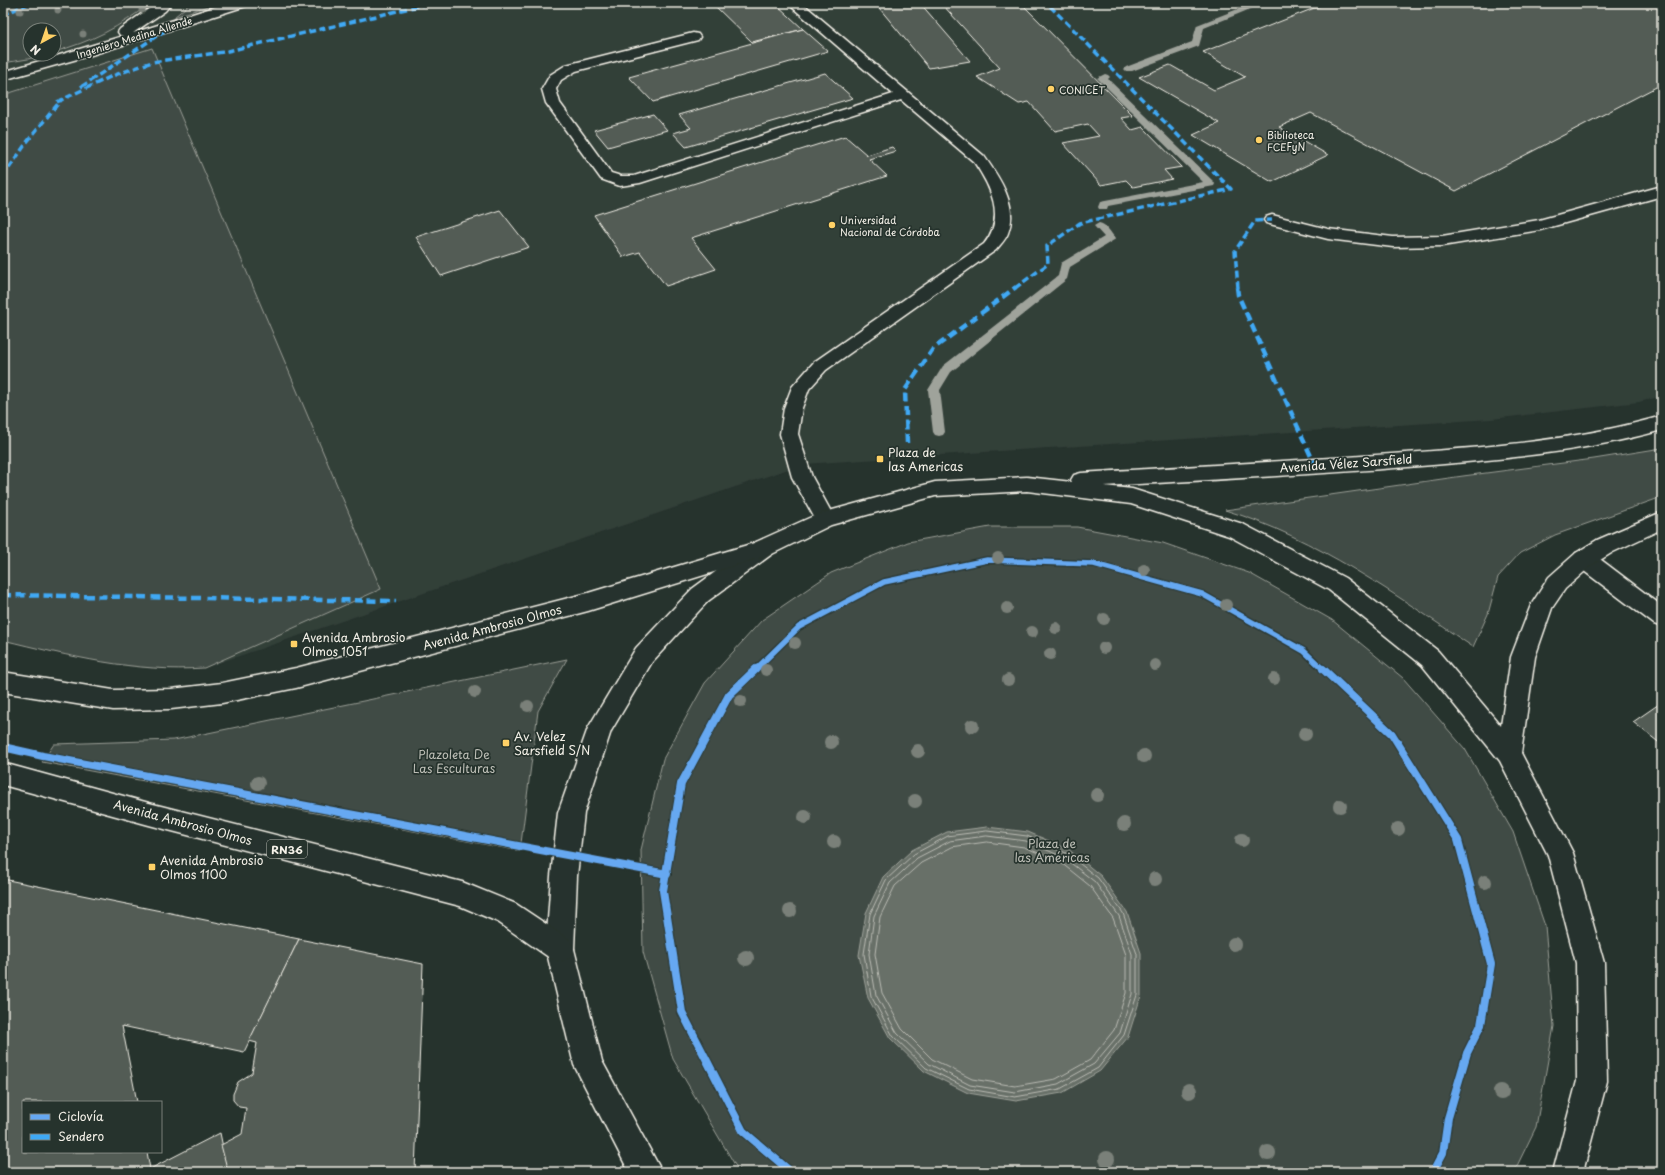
<svg xmlns="http://www.w3.org/2000/svg" width="1665" height="1175" viewBox="0 0 1665 1175" font-family="'Playpen Sans',sans-serif">
<rect width="100%" height="100%" fill="#26332d"/>
<filter id="ink" filterUnits="userSpaceOnUse"><feTurbulence type="fractalNoise" baseFrequency=".025" numOctaves="2"/><feDisplacementMap in="SourceGraphic" scale="8" xChannelSelector="R" yChannelSelector="G"/><feConvolveMatrix kernelMatrix="1 2 1 2 8 2 1 2 1" color-interpolation-filters="sRGB"/></filter>
<g filter="url(#ink)">
<path fill="#333f39" fill-rule="evenodd" d="M 3,3 L 1662,3 L 1662,396 L 1639,402 L 1491,419 L 803,464 L 204,668 L 155,669 L 125,666 L 3,640 ZM 30,30 L 54,30 L 54,54 L 30,54 Z"/>
<g fill="#414b45" stroke="#9a9e96">
<path d="M 3,3 L 150,3 C 121,27 90,42 54,52 L 54,30 L 30,30 L 30,54 L 47,54 L 28,59 L 3,63 Z"/>
<polygon points="191,3 217,3 174,17"/>
<path d="M 152,48 L 381,589 L 204,668 C 136,673 69,656 3,640 L 3,95 Z"/>
<path d="M 1662,448 L 1662,497 L 1555,535 L 1520,553 L 1498,577 L 1488,614 L 1473,647 C 1394,594 1317,538 1225,510 L 1463,476 L 1594,459 Z"/>
<polygon points="990,527 1077,527 1163,543 1249,573 1332,620 1403,678 1465,749 1513,832 1545,926 1554,1026 1536,1127 1514,1172 742,1172 735,1165 673,1059 643,952 641,850 663,759 705,683 762,620 831,573 908,542"/>
<polygon points="567,659 538,711 520,851 42,762 54,744 174,740"/>
</g>
<polygon fill="#676f68" stroke="#9fa39b" points="987,827 1028,832 1068,849 1101,876 1127,912 1141,953 1141,996 1128,1037 1100,1071 1062,1093 1016,1101 968,1093 924,1071 890,1038 868,998 859,955 866,913 883,877 912,850 947,832"/>
<g fill="none" stroke-linecap="round" stroke-linejoin="round">
<g stroke="#bcbdb5" stroke-width="1">
<polygon points="987,831 1027,836 1066,853 1098,878 1123,913 1137,954 1137,995 1124,1035 1098,1068 1060,1089 1015,1097 969,1089 926,1068 893,1036 871,996 864,954 870,914 886,880 914,854 948,836"/>
<polygon points="987,836 1026,841 1063,857 1095,882 1119,916 1132,954 1132,994 1120,1033 1094,1064 1058,1084 1015,1092 970,1085 929,1064 897,1033 876,995 869,954 874,916 890,883 917,858 950,841"/>
<polygon points="987,842 1024,847 1060,862 1090,886 1113,918 1126,955 1126,993 1114,1030 1090,1060 1056,1079 1015,1086 972,1079 932,1059 902,1029 882,993 875,954 880,917 895,886 921,863 952,847"/>
</g>
<g fill="#9fa39b" fill-rule="evenodd">
<polygon points="1253,3 1265,3 1204,28 1199,46 1132,71 1126,71 1124,69 1126,67 1192,42 1197,25"/>
<polygon points="1105,74 1108,75 1110,77 1108,79 1214,182 1215,184 1214,186 1108,206 1107,209 1099,209 1098,207 1100,202 1203,182 1097,78"/>
<path d="M 1099,223 C 1106,224 1111,233 1115,238 L 1114,240 L 1070,267 L 1067,279 L 951,372 L 940,390 L 945,432 L 943,435 L 939,436 L 935,435 L 933,432 L 928,390 L 943,366 L 1058,276 L 1061,263 L 1104,237 L 1094,226 Z"/>
</g>
</g>
<g fill="#525c55" stroke="#f4f1e8">
<polygon points="719,3 775,3 803,29 752,42 713,4"/>
<polygon points="875,3 920,3 970,61 929,68"/>
<polygon points="941,3 1021,3 1133,116 1121,118 1132,130 1143,127 1182,167 1164,170 1172,179 1133,187 1126,180 1101,185 1063,143 1099,136 1088,124 1055,131 1029,102 1019,104 977,77 1000,68"/>
<polygon points="1327,3 1662,3 1662,84 1456,191 1311,113 1279,127 1328,155 1272,182 1193,135 1219,123 1139,77 1170,65 1214,90 1245,77 1203,52"/>
<polygon points="803,29 828,51 653,102 629,77"/>
<polygon points="825,73 853,98 686,147 673,133 691,128 679,115"/>
<polygon points="653,114 667,130 608,147 594,130"/>
<polygon points="845,136 867,155 892,147 896,151 869,159 887,176 691,238 716,269 666,286 640,252 623,257 594,215"/>
<polygon points="500,210 529,247 441,276 416,237"/>
<polygon points="1662,702 1662,745 1633,722"/>
<polygon points="3,879 299,939 244,1052 122,1026 137,1102 23,1102 23,1152 147,1152 150,1169 220,1133 228,1172 5,1172 3,1159"/>
<polygon points="299,939 423,964 415,1172 228,1172 221,1145 242,1134 246,1108 239,1107 233,1100 233,1094 238,1082 252,1073 257,1043 249,1041"/>
</g>
<g fill="none" stroke-linecap="round" stroke-linejoin="round">
<g stroke="#f4f1e8" stroke-width="3">
<g id="service">
<path d="M 790,3 L 802,3 L 984,156 C 999,177 1019,206 1008,233 C 1006,239 1000,245 996,250 L 826,370 L 809,389 L 802,408 L 798,434 L 812,477 L 835,519 L 832,524 L 825,526 L 818,524 L 792,477 L 780,434 L 784,408 L 792,387 L 814,362 L 984,244 C 1006,217 991,187 974,162 L 901,100 L 640,183 L 620,186 L 601,179 L 546,103 L 542,89 L 550,75 L 566,65 L 693,33 L 698,34 L 700,37 L 698,40 L 576,71 L 561,80 L 556,89 L 560,103 L 611,173 L 621,176 L 634,176 L 893,94 L 792,7 Z"/>
<polygon points="1662,186 1662,196 1540,230 1442,246 1393,247 1328,239 1266,223 1264,220 1266,217 1272,215 1328,229 1393,237 1442,236 1539,220"/>
</g>
</g>
<g stroke="#f4f1e8" stroke-width="3">
<g id="minor">
<polygon points="157,3 172,3 165,11 133,33 227,3 248,3 246,6 88,56 3,80 3,72 123,36 120,35 118,32 120,29"/>
<polygon points="1584,551 1592,553 1662,606 1662,627 1654,624 1576,565 1573,559 1576,553"/>
</g>
</g>
<g stroke="#f4f1e8" stroke-width="3">
<path id="secondary" d="M 1662,416 L 1662,430 C 1580,453 1493,460 1408,467 C 1307,475 1205,480 1104,486 L 1132,489 L 1243,524 L 1345,578 L 1438,651 L 1501,726 L 1511,657 L 1531,605 L 1549,577 L 1576,553 L 1597,540 L 1662,512 L 1662,529 L 1613,552 L 1592,565 L 1565,589 L 1552,608 L 1535,657 L 1521,753 L 1573,853 L 1604,963 L 1607,1081 L 1583,1172 L 1553,1172 L 1577,1081 L 1576,963 L 1548,855 L 1500,761 L 1422,665 L 1329,590 L 1229,536 L 1131,504 L 1027,491 L 935,496 L 831,525 L 772,554 L 708,601 L 652,662 L 611,731 L 584,813 L 577,876 L 574,949 L 602,1061 L 662,1172 L 629,1172 L 574,1065 L 546,949 L 551,876 L 558,813 L 588,728 L 636,648 L 692,589 L 756,542 L 818,514 L 935,482 L 1027,477 L 1072,482 L 1071,480 L 1074,475 L 1081,473 C 1189,466 1297,461 1405,453 C 1490,447 1579,440 1662,416 Z"/>
</g>
<g stroke="#f4f1e8" stroke-width="3">
<g id="primary">
<polygon points="764,540 772,542 775,548 772,554 588,611 296,688 222,703 171,709 113,710 3,692 3,672 113,690 171,689 222,683 296,668 588,593"/>
<polygon points="3,763 149,803 462,882 516,904 570,940 574,949 570,958 560,962 550,958 498,922 460,906 149,825 3,785"/>
</g>
</g>
<use href="#service" fill="#26332d" fill-rule="evenodd"/>
<use href="#minor" fill="#26332d" fill-rule="evenodd"/>
<use href="#secondary" fill="#26332d" fill-rule="evenodd"/>
<use href="#primary" fill="#26332d" fill-rule="evenodd"/>
<g stroke="#3fa9f5" stroke-width="3.5" stroke-dasharray="7 3.5" stroke-linecap="butt">
<polyline points="3,15 30,3"/>
<polyline points="81,87 173,25"/>
<polyline points="57,102 112,76 152,62 224,52 431,3"/>
<polyline points="3,177 27,142 61,100"/>
<polyline points="1015,288 1048,264 1047,246 1080,223 1231,189 1047,3"/>
<polyline points="1238,288 1235,251 1255,221 1272,220"/>
</g>
<g stroke="#3fa9f5" stroke-width="4.5" stroke-dasharray="9 4.5" stroke-linecap="butt">
<polyline points="1237,287 1238,295 1315,465"/>
<polyline points="907,443 905,390 933,349 1016,287"/>
<polyline points="3,595 396,601"/>
</g>
<g stroke="#26332d" stroke-width="8">
<polyline id="cycleway-far1" points="755,670 799,627 884,582 987,560 1094,564 1202,594 1304,651 1324,670"/>
</g>
<g stroke="#26332d" stroke-width="10">
<g id="cycleway">
<polyline points="756,669 729,695 681,784 663,891 682,1012 743,1131 791,1172"/>
<polyline points="1323,669 1392,734 1458,840 1491,964 1481,1025 1467,1053 1448,1118 1443,1153 1433,1172"/>
<polyline points="3,747 43,756 667,874"/>
</g>
</g>
<use href="#cycleway-far1" stroke="#66a8f1" stroke-width="5.5"/>
<use href="#cycleway" stroke="#66a8f1" stroke-width="8"/>
</g>
<g fill="#7a8079">
<circle cx="58" cy="10" r="3.5"/>
<circle cx="142" cy="10" r="3.5"/>
<circle cx="20" cy="11" r="3.5"/>
<circle cx="83" cy="34" r="3.5"/>
<circle cx="998" cy="558" r="6"/>
<circle cx="1144" cy="570" r="6"/>
<circle cx="1226" cy="605" r="6"/>
<circle cx="1007" cy="608" r="6"/>
<circle cx="1104" cy="619" r="6"/>
<circle cx="1056" cy="628" r="6"/>
<circle cx="1032" cy="632" r="6"/>
<circle cx="795" cy="643" r="6"/>
<circle cx="1104" cy="648" r="6"/>
<circle cx="1050" cy="654" r="6"/>
<circle cx="1155" cy="665" r="6"/>
<circle cx="766" cy="670" r="6"/>
<circle cx="1274" cy="679" r="6"/>
<circle cx="1008" cy="680" r="6"/>
<circle cx="475" cy="692" r="6"/>
<circle cx="741" cy="701" r="6"/>
<circle cx="528" cy="706" r="6"/>
<circle cx="972" cy="726" r="7"/>
<circle cx="1305" cy="734" r="7"/>
<circle cx="831" cy="742" r="7"/>
<circle cx="918" cy="751" r="7"/>
<circle cx="1144" cy="756" r="7"/>
<circle cx="258" cy="783" r="7"/>
<circle cx="1097" cy="795" r="7"/>
<circle cx="915" cy="801" r="7"/>
<circle cx="1340" cy="806" r="7"/>
<circle cx="805" cy="817" r="7"/>
<circle cx="1124" cy="824" r="7"/>
<circle cx="1398" cy="829" r="7"/>
<circle cx="1242" cy="840" r="7"/>
<circle cx="834" cy="842" r="7"/>
<circle cx="1155" cy="879" r="7"/>
<circle cx="1485" cy="882" r="7"/>
<circle cx="790" cy="911" r="7"/>
<circle cx="1234" cy="944" r="7"/>
<circle cx="746" cy="958" r="8"/>
<circle cx="1189" cy="1091" r="8"/>
<circle cx="1501" cy="1092" r="8"/>
<circle cx="1268" cy="1153" r="8"/>
<circle cx="1107" cy="1159" r="8"/>
</g>
</g>
<g fill="#ffd166" stroke="#26332d" stroke-width="1.5">
<circle cx="1051" cy="89" r="4"/>
<circle cx="1259" cy="140" r="4"/>
<circle cx="832" cy="225" r="4"/>
<rect x="876" y="455" width="8" height="8" rx="2"/>
<rect x="290" y="640" width="8" height="8" rx="2"/>
<rect x="502" y="739" width="8" height="8" rx="2"/>
<rect x="148" y="863" width="8" height="8" rx="2"/>
</g>
<g text-anchor="middle" dominant-baseline="central" stroke-width="3.5" stroke-linejoin="round" paint-order="stroke">
<g font-size="10" fill="#f4f1e8" stroke="#26332d">
<text transform="translate(134 37) rotate(-17)">Ingeniero Medina Allende</text>
</g>
<g font-size="10" fill="#f4f1e8" stroke="#26332d" text-anchor="start">
<text x="1059" y="89">CONICET</text>
<text x="1267" y="134">Biblioteca<tspan x="1267" dy="12">FCEFyN</tspan></text>
<text x="840" y="219">Universidad<tspan x="840" dy="12">Nacional de Córdoba</tspan></text>
</g>
<rect fill="#26332d" stroke="#b6b8b0" stroke-width="1" x="267" y="840" width="40" height="18" rx="3"/>
<g font-size="11" font-weight="bold" fill="#f4f1e8">
<text x="287" y="849">RN36</text>
</g>
<g font-size="12" fill="#f4f1e8" stroke="#26332d" text-anchor="start">
<text x="888" y="452">Plaza de<tspan x="888" dy="14">las Americas</tspan></text>
<text x="302" y="637">Avenida Ambrosio<tspan x="302" dy="14">Olmos 1051</tspan></text>
<text x="514" y="736">Av. Velez<tspan x="514" dy="14">Sarsfield S/N</tspan></text>
<text x="160" y="860">Avenida Ambrosio<tspan x="160" dy="14">Olmos 1100</tspan></text>
</g>
<g font-size="12" fill="#f4f1e8" stroke="#26332d">
<text transform="translate(1346 463) rotate(-4)">Avenida Vélez Sarsfield</text>
<text transform="translate(492 627) rotate(-15)">Avenida Ambrosio Olmos</text>
<text transform="translate(183 822) rotate(15)">Avenida Ambrosio Olmos</text>
</g>
<g font-size="12" fill="#bebfb7" stroke="#26332d">
<text x="454" y="754">Plazoleta De<tspan x="454" dy="14">Las Esculturas</tspan></text>
<text x="1052" y="843">Plaza de<tspan x="1052" dy="14">las Américas</tspan></text>
</g>
</g>
<rect width="1665" height="1175" fill="none" stroke="#26332d" stroke-width="16"/>
<rect x="8" y="8" width="1649" height="1159" fill="none" stroke="#f4f1e8" stroke-width="1.5" filter="url(#ink)"/>
<rect x="22" y="1101" width="140" height="52" fill="#26332d" stroke="#787f78"/>
<rect x="30" y="1114" width="20" height="6" fill="#66a8f1" stroke="#787f78"/>
<text x="58" y="1121" font-size="12" fill="#f4f1e8">Ciclovía</text>
<rect x="30" y="1134" width="20" height="6" fill="#3fa9f5" stroke="#787f78"/>
<text x="58" y="1141" font-size="12" fill="#f4f1e8">Sendero</text>
<g transform="translate(42 42) rotate(220)"><circle r="19" fill="#26332d" stroke="#787f78"/>
<path d="M0-3L7 15L0 10L-7 15Z" fill="#ffd166"/>
<text y="-6" font-size="11" font-weight="bold" text-anchor="middle" fill="#f4f1e8">N</text>
</g>
</svg>
